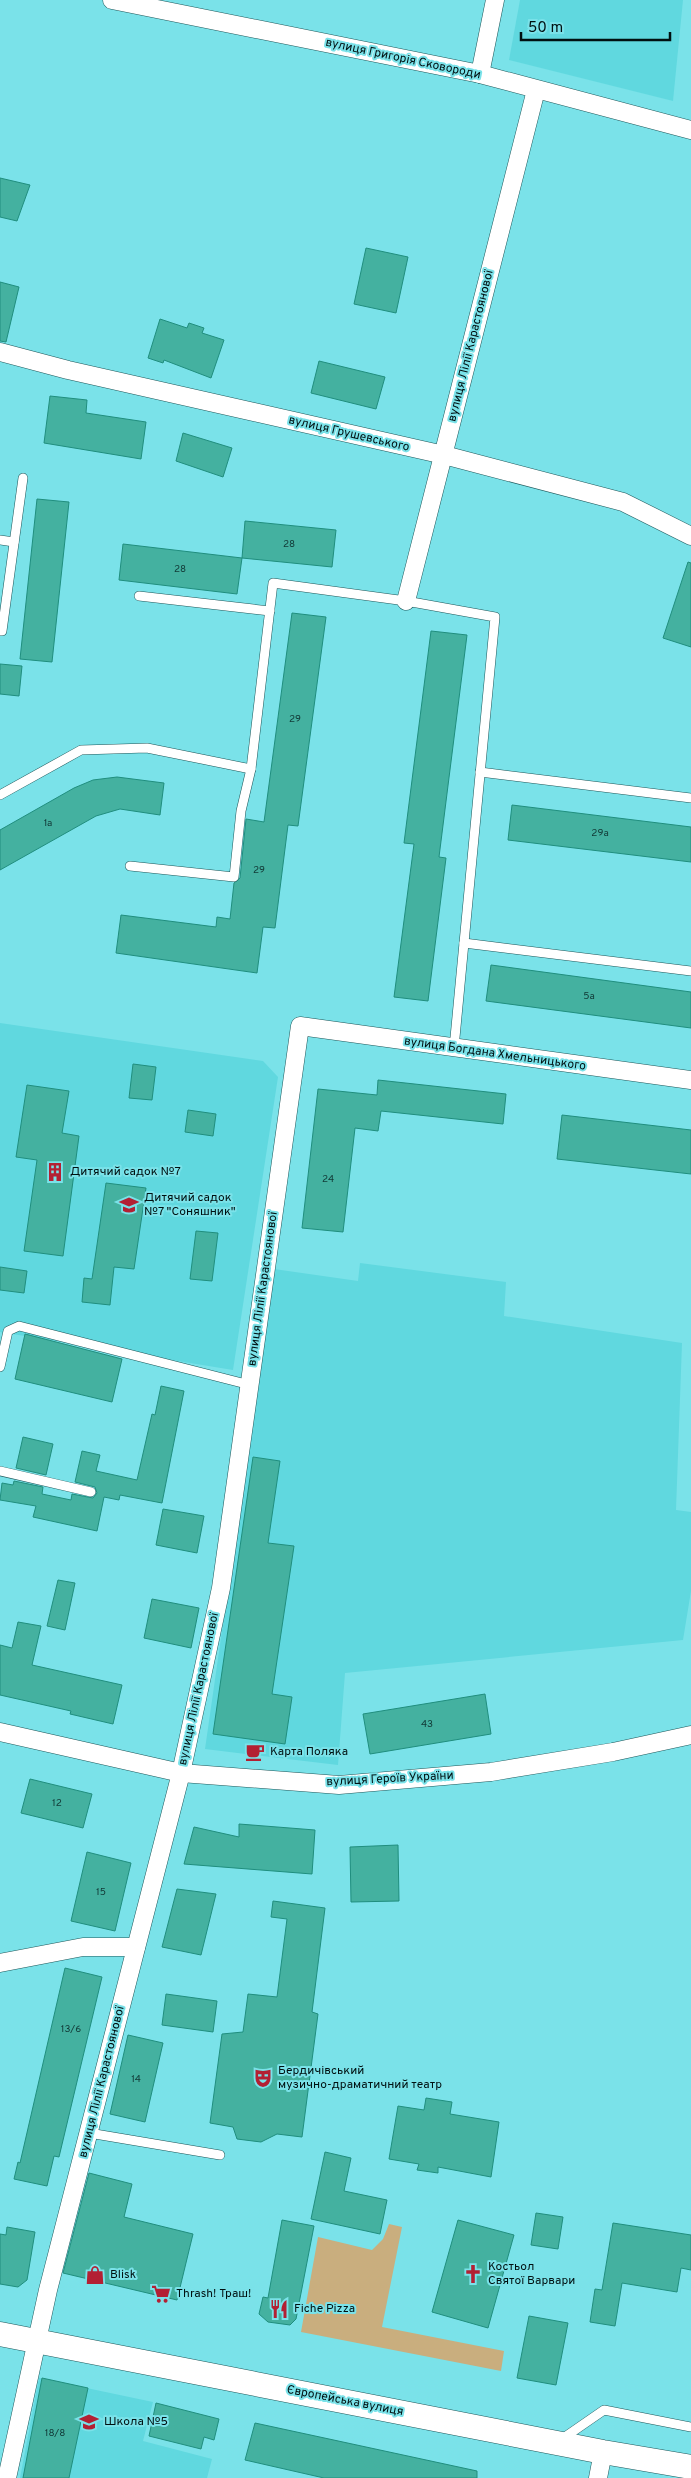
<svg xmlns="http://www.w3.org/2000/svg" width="691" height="2478" viewBox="0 0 691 2478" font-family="Overpass,sans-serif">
<rect width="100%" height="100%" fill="#7ae2e9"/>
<g fill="#60d8df">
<polygon points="520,0 683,0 673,101 509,60"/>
<polygon points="0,1023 263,1061 278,1077 233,1370 0,1332"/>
<polygon points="360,1263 506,1282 504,1316 682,1343 676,1510 691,1512 691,1591 683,1640 345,1673 338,1765 205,1749 274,1269 358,1281"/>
<polygon points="39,2378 153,2402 143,2441 212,2459 207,2478 20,2478"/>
</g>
<polygon fill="#c9ae7e" points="389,2224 402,2227 382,2327 504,2351 501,2371 301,2332 318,2237 372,2250 383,2239"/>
<g fill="#44b1a0" stroke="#208e7e">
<polygon points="0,178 30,185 17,221 0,217"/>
<polygon points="366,248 408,257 396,313 354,304"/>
<polygon points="0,282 19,287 6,342 0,341"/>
<polygon points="160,319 187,328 189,323 204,328 202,333 224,340 211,378 164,360 163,363 148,358"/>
<polygon points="319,361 385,377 376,409 311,393"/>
<polygon points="50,396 87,400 86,413 146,422 141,459 44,443"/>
<polygon points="183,433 232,448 223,477 176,461"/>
<polygon points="37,499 69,502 52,662 20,659"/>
<polygon points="245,521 336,530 332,567 242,558"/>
<polygon points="123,544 242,558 237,594 119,580"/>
<polygon points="688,562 691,563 691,647 663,638"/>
<polygon points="292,613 326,617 298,826 288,825 275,928 263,927 257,973 116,953 121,915 216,927 217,917 230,919 234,883 240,878 246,819 264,822"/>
<polygon points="431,631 467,635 439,857 446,858 428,1001 394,997 414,844 404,843"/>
<polygon points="0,664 22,666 19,696 0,694"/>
<polygon points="117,777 164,783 160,815 120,809 96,816 0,870 0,830 74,788 93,780"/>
<polygon points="512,805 691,827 691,862 508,840"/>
<polygon points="491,965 691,992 691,1028 486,1001"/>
<polygon points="133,1064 156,1067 152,1100 129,1098"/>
<polygon points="378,1080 506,1094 503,1124 381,1111 378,1131 355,1128 343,1232 302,1228 318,1089 377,1095"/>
<polygon points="27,1085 69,1091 62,1133 79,1136 63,1256 24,1251 37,1160 16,1157"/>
<polygon points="188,1110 216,1114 213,1136 185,1132"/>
<polygon points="562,1115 691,1130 691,1174 557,1159"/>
<polygon points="106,1183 146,1188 134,1269 114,1267 110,1305 82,1302 84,1278 92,1279"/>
<polygon points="196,1231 218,1233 212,1281 190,1279"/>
<polygon points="0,1267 27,1271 24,1293 0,1290"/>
<polygon points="25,1334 122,1359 112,1402 15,1379"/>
<polygon points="161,1386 184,1391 162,1503 120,1495 119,1500 104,1497 97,1531 33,1517 36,1506 0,1500 2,1483 13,1485 14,1481 43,1487 42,1494 71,1500 72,1494 93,1498 97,1493 95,1487 75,1482 82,1451 100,1455 96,1471 137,1480 152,1414 155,1415"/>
<polygon points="23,1437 53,1444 46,1475 16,1468"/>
<polygon points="253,1457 280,1461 268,1543 294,1546 272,1694 292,1697 285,1744 213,1734"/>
<polygon points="163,1509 204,1516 197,1553 156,1545"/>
<polygon points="58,1580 75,1583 65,1630 47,1626"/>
<polygon points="152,1599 199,1608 191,1648 144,1638"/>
<polygon points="18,1622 41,1626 32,1665 122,1685 113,1724 70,1714 71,1711 0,1695 0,1645 12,1648"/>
<polygon points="485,1694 491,1734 370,1754 363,1714"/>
<polygon points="30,1779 92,1794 83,1828 21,1813"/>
<polygon points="239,1824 315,1830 312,1874 184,1864 194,1827 239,1837"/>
<polygon points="398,1845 399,1901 351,1902 350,1847"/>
<polygon points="87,1852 131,1863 115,1931 71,1921"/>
<polygon points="177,1889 216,1894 201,1955 162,1947"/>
<polygon points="273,1901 325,1908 312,2012 318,2014 302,2137 277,2134 261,2142 237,2139 233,2127 210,2123 222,2034 243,2032 248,1994 277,1997 287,1919 271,1917"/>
<polygon points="65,1968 102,1977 59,2157 54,2156 47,2186 14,2179 18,2162 20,2163"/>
<polygon points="166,1994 217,2001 213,2032 162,2025"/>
<polygon points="128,2035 163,2043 145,2122 110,2114"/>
<polygon points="426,2098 452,2102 450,2114 499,2122 491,2177 438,2167 438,2173 417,2170 419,2164 389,2159 398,2106 424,2110"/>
<polygon points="325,2152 351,2158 344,2191 387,2200 380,2234 311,2219"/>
<polygon points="89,2173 132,2184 124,2217 193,2234 177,2300 63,2273"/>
<polygon points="536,2213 563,2217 558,2249 531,2245"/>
<polygon points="282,2220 314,2226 296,2319 290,2325 268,2322 259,2314 263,2297 268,2298"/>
<polygon points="458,2220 514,2235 488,2328 432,2312"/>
<polygon points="613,2223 691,2235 691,2270 681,2268 677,2292 622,2283 615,2326 590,2322 595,2289 602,2290"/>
<polygon points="7,2227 35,2232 27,2280 18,2287 0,2284 0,2234 6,2235"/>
<polygon points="529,2316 568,2323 556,2385 517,2378"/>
<polygon points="42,2378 88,2388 69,2478 23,2478"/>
<polygon points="156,2403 219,2419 214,2440 204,2437 201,2449 149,2436"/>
<polygon points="255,2423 477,2471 477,2478 324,2478 245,2460"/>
</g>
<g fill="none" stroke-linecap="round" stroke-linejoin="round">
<g stroke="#1e575a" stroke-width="10">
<g id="lane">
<polyline points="0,540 14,542"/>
<polyline points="139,596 270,611"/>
<polyline points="0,631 2,631 23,478"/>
<polyline points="480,772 691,798"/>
<polyline points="0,795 81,750 147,748 251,769"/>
<polyline points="130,866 234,877 241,811 251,769 273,583 406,601 495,617 454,1048"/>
<polyline points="464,943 691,971"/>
<polyline points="0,1367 8,1331 19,1326 250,1385"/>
<polyline points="0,1471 91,1492"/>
<polyline points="89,2133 220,2155"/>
<polyline points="562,2439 604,2410 691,2427"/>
</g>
</g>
<g stroke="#1e575a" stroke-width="19">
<g id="street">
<polyline points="112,0 480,74 691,130"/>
<polyline points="480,74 495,0"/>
<polyline points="0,352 68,370 444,455 623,502 691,536"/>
<polyline points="406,601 536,90"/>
<polyline points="0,1732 181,1773 339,1785 491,1772 613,1752 691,1735"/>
<polyline points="0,1963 83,1947 136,1947"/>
<polyline points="7,2478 48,2290 181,1773 221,1588 300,1026 691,1080"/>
<polyline points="598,2478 603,2452"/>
</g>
</g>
<g stroke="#1e575a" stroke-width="25">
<polyline id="secondary" points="0,2334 603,2452 691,2467"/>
</g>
<use href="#lane" stroke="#fff" stroke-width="9"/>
<use href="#street" stroke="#fff" stroke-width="18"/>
<use href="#secondary" stroke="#fff" stroke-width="24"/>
</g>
<defs>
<g id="building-bare" transform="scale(1.5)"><path d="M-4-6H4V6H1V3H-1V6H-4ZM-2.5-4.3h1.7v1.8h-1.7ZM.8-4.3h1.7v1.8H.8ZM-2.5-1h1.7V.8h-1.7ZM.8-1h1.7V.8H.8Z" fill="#b32033" stroke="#7ae2e9" stroke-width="2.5" paint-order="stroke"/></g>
<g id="school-bare" transform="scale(1.5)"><path d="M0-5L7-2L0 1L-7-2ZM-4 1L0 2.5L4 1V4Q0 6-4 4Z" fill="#b32033" stroke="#7ae2e9" stroke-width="2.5" paint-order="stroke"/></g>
<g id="cafe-bare" transform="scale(1.5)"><path d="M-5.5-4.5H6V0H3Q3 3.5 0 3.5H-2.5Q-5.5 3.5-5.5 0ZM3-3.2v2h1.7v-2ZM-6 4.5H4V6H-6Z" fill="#b32033" stroke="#7ae2e9" stroke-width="2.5" paint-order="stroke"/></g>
<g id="theatre-bare" transform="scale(1.5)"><path d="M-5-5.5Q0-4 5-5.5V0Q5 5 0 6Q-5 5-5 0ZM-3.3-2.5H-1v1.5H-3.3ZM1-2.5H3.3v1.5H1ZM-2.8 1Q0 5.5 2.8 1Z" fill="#b32033" stroke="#7ae2e9" stroke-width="2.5" paint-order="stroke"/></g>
<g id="church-bare" transform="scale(1.5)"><path d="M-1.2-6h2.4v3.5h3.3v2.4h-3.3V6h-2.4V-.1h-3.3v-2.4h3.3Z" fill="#b32033" stroke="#7ae2e9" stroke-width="2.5" paint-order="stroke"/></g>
<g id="shop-bare" transform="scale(1.5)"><path d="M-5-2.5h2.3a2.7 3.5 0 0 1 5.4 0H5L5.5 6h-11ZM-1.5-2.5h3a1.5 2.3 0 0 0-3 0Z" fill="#b32033" stroke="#7ae2e9" stroke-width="2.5" paint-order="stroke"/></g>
<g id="supermarket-bare" transform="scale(1.5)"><path d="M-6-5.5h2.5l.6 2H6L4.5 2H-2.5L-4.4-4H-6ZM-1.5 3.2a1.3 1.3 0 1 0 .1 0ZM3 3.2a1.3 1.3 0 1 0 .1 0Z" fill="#b32033" stroke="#7ae2e9" stroke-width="2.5" paint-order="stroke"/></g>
<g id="restaurant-bare" transform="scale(1.5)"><path d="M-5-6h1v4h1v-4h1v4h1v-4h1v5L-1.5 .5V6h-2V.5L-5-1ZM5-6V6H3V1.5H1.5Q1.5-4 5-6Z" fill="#b32033" stroke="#7ae2e9" stroke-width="2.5" paint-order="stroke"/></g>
</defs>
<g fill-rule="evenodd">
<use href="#building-bare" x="55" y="1172"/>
<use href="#school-bare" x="129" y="1205"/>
<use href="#cafe-bare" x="255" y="1752"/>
<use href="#theatre-bare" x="263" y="2078"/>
<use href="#church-bare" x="473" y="2274"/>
<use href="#shop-bare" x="95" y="2275"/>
<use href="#supermarket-bare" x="161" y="2294"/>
<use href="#restaurant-bare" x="279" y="2309"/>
<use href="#school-bare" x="89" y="2422"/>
</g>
<g text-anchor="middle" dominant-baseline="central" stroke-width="4" stroke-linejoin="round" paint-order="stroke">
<g font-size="10" fill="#113835">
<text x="289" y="544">28</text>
<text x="180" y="569">28</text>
<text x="295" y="719">29</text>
<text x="48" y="823">1а</text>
<text x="600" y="833">29а</text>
<text x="259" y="870">29</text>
<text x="589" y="996">5а</text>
<text x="328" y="1179">24</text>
<text x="427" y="1724">43</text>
<text x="57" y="1803">12</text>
<text x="101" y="1892">15</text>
<text x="71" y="2029">13/6</text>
<text x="136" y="2079">14</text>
<text x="55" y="2433">18/8</text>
</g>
<g font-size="12" fill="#001011" stroke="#7ae2e9">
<text transform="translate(403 59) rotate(12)">вулиця Григорія Сковороди</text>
<text transform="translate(471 346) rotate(-76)">вулиця Лілії Карастоянової</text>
<text transform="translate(349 434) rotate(13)">вулиця Грушевського</text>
<text transform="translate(495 1054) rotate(8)">вулиця Богдана Хмельницького</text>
<text transform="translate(263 1289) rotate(-82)">вулиця Лілії Карастоянової</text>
<text transform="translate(199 1689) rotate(-78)">вулиця Лілії Карастоянової</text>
<text transform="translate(390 1779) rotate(-3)">вулиця Героїв України</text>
<text transform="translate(102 2082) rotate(-76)">вулиця Лілії Карастоянової</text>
<text transform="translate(345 2401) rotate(11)">Європейська вулиця</text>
</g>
<g font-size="12" fill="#001011" stroke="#7ae2e9" text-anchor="start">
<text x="70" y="1172">Дитячий садок №7</text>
<text x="144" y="1198">Дитячий садок<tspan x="144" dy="14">№7 "Соняшник"</tspan></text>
<text x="270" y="1752">Карта Поляка</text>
<text x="278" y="2071">Бердичівський<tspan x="278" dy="14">музично-драматичний театр</tspan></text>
<text x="488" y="2267">Костьол<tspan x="488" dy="14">Святої Варвари</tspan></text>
<text x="110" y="2275">Blisk</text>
<text x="176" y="2294">Thrash! Траш!</text>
<text x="294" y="2309">Fiche Pizza</text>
<text x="104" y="2422">Школа №5</text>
</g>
</g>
<path d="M521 32v8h149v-8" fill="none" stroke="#001011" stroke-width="2.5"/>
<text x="528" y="32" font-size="15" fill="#001011" stroke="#7ae2e9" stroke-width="4" paint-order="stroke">50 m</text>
</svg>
